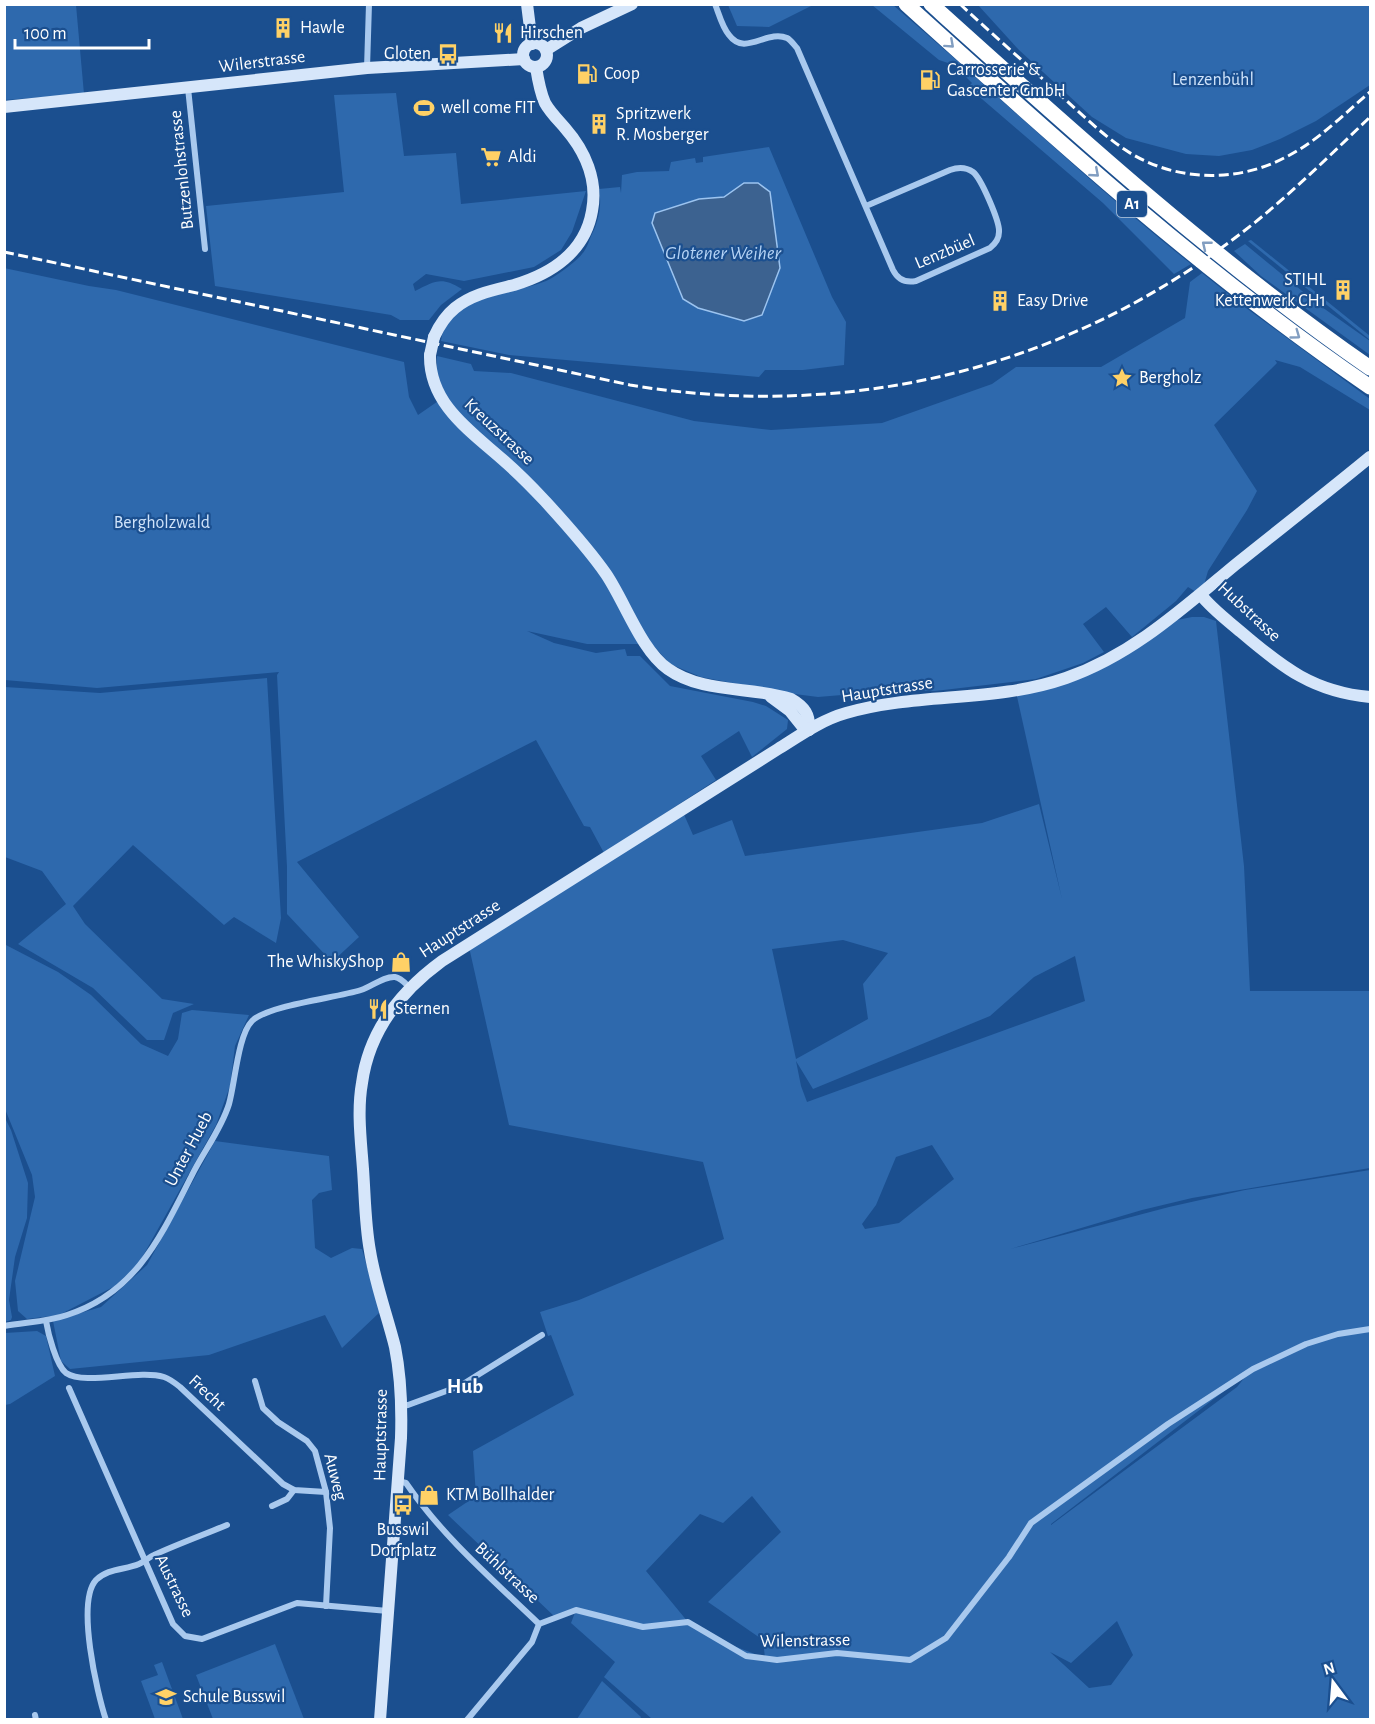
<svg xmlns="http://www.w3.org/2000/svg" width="1375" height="1724" viewBox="0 0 1375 1724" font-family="'Alegreya Sans',sans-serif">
<rect width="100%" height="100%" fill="#1b4f8f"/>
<g fill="#2e69ad" fill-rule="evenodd">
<polygon points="5,5 76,5 84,94 5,100"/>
<polygon points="728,5 813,5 769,27 737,26"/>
<path d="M 872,5 L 893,5 C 993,90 1088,182 1191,264 L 1174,274 L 1103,203 L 968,87 L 972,83 L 954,65 L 939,60 Z"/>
<polygon points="978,5 1370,5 1370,85 1316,121 1280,139 1252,150 1219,156 1186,154 1126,138 1092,117 1019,50"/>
<path d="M 396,93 L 404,156 L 456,153 L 461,204 L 586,191 L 572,232 L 561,250 L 534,267 L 464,281 L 426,274 L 413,284 L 415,291 C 435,281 441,276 462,289 L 441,305 L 429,320 L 400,320 L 391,315 L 215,286 L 206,206 L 344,192 L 334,95 Z"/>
<path d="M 769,147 L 832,297 L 846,322 L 844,365 L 803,370 L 765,370 L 759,377 L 509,355 L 441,341 C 448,295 512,295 546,281 C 554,278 577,261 582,254 C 587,249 589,240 592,234 C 599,220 602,204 599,189 L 620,187 L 621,193 L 622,175 L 637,172 L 669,171 L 671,162 L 695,158 L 696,163 L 703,162 L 703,157 Z"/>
<polygon points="1251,240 1370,336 1370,340 1248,241"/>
<polygon points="1245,244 1319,305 1370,341 1370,355 1261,276 1234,251"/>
<polygon points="4,268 89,286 116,290 404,362 409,397 418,415 444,397 437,371 437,356 471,364 474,371 511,373 694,421 771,430 882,423 992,384 1016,367 1101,367 1185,318 1190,282 1202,273 1242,305 1370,399 1370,410 1300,367 1275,360 1277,363 1214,425 1257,491 1247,510 1208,571 1201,595 1188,587 1176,601 1132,637 1106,607 1083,624 1104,652 1083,663 1036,679 935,691 902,690 818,697 779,692 701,677 670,664 652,644 587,644 527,631 554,643 596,653 625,649 627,656 640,656 670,686 753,702 766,706 788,720 787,729 752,757 739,731 701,756 716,780 604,853 590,827 584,826 536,740 297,862 359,937 332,962 287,914 287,867 277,675 279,672 97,688 5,680"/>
<path d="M 1192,617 L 1204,617 L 1216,621 L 1244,866 L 1250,991 L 1370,991 L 1370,1168 L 1192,1198 L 1142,1210 L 1010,1249 L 1169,1207 L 1245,1190 L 1370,1170 L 1370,1719 L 652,1719 L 604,1677 L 615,1662 L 571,1623 L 576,1610 L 555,1617 L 448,1515 L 476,1496 L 473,1451 L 574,1395 L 551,1335 L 548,1336 L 540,1312 L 579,1300 L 724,1239 L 703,1162 L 509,1125 L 469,947 L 682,810 L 693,835 L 732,820 L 745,856 L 982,823 L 1039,804 L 1062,899 L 1016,692 L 1064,679 L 1167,622 ZM 843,940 L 888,953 L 863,984 L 868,1019 L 796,1059 L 772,949 ZM 1075,956 L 1085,1001 L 807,1102 L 801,1086 L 796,1061 L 813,1089 L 990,1016 L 1034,977 ZM 932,1145 L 954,1179 L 899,1223 L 865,1229 L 862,1224 L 876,1205 L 896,1157 ZM 1249,1372 L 1237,1387 L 1051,1525 L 1051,1524 ZM 752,1496 L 781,1532 L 708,1602 L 763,1640 L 765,1658 L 718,1640 L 688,1622 L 646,1571 L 700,1514 L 723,1523 ZM 1117,1621 L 1133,1655 L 1111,1685 L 1089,1688 L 1050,1652 L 1071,1663 Z"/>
<polygon points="267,678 281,918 276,943 234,917 224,925 133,845 73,906 85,924 162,999 194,1004 173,1013 164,1040 147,1040 93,988 18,944 66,904 42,871 5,857 5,687 100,693"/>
<polygon points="4,944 58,972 91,995 141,1044 168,1056 178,1039 182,1013 192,1010 249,1015 235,1046 230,1086 216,1125 139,1263 115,1286 59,1315 27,1319 18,1311 15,1281 35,1197 32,1175 5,1109"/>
<polygon points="5,1118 11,1130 28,1183 27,1218 15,1257 9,1300 12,1317 11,1320 5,1322"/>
<polygon points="215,1141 329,1156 332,1190 319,1193 312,1200 315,1248 331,1258 352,1248 362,1249 380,1312 342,1348 325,1315 209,1355 70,1369 61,1361 53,1321 101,1307 147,1265"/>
<polygon points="37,1331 46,1336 55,1376 10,1404 5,1405 5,1333"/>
<polygon points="275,1644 304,1719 213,1719 196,1675"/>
<polygon points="162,1662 183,1719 155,1719 141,1681 158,1675 154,1665"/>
<polygon points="602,1681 641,1717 640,1719 577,1719"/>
</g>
<polygon fill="#3c6290" stroke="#9cc4f0" stroke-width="1.5" points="744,183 758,183 770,192 780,268 762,315 744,321 698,308 683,299 652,223 655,213 699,199 724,197"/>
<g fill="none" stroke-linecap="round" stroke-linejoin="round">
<g stroke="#a9c9ee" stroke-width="6">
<path d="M 715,4 C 719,14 722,27 729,35 C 745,57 767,29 787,38 C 791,40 794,45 797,48 L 893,270 C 898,280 906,283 916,281 L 990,248 C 995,244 999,239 999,232 C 1000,222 981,178 973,172 C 966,167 958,167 950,170 L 866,206"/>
<polyline points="367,68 369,4"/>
<polyline points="188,88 205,249"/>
<path d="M 46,1321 C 48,1333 56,1365 66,1373 C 85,1386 138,1369 164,1377 C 170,1379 175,1383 180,1387 L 283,1484 L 294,1490 L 326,1492"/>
<path d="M 4,1326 C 26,1322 47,1322 67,1315 C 136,1293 161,1236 191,1177 C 203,1152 221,1130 229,1104 C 235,1083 238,1035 252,1021 C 268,1005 336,998 361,990 C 371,987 384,976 395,977 C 401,978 405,983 409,987"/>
<polyline points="255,1381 263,1408 278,1422 307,1441 315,1451 326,1492 330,1528 326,1606"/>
<polyline points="69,1388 173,1624 185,1636 202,1639 297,1603 388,1611"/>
<polyline points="402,1406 408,1405 460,1386 542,1335"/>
<path d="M 398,1481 L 406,1483 C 443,1537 492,1579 539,1624 L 532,1642 L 467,1720"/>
<polyline points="272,1506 287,1499 294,1490"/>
<polyline points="539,1624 576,1610 643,1627 688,1622 746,1656 777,1660 837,1653 910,1660 946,1638 1009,1557 1031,1523 1168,1424 1253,1369 1306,1344 1338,1334 1370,1329"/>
<polyline points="35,1715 36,1720"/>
<path d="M 106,1720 C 97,1693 76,1602 96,1580 C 108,1568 125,1570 139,1564 C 144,1562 149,1557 154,1555 C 178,1544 203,1535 227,1525"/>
</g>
<g stroke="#d6e6fa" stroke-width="12">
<polyline points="527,4 532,44"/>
<circle cx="535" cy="55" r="12"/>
<polyline points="546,50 581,28 632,4"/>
<polyline points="4,107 367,68 524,59"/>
<path d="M 434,337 C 439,326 445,316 455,308 C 472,294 494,290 514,285 C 551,274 585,252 592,211 C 598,180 585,151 565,128 C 558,120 550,112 545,103 C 540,92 538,80 536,67"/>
<path d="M 430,355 C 429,403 469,430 502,459 C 517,472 531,486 545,501 C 566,524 588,548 606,574 C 625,602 641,650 668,669 C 703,694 752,686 791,699 C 805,707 810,715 809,730"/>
<path d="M 1201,595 C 1212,609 1227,620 1241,632 C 1283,668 1314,692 1370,697"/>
<polyline points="771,697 790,711 802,726 809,730"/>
<path d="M 380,1720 L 401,1438 C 402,1407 401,1377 395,1347 C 387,1315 375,1283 370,1251 C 365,1224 365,1196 363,1169 C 361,1141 357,1111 362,1083 C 369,1031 401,991 442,961 L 778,749 C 799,736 821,720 846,713 C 918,692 994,703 1066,678 C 1132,655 1182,609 1235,565 C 1280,529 1325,494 1370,457"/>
</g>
<g stroke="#fff" stroke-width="15">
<path d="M 906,4 C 1055,139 1204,274 1370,387"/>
<path d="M 931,4 C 1073,132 1214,260 1370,368"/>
</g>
<g stroke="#fff" stroke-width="3" stroke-dasharray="10 4.5" stroke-linecap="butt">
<path d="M 960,4 C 991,33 1023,61 1055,90 C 1077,110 1099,132 1124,149 C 1171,181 1234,184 1284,158 C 1317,142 1343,115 1370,92"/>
<path d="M 4,252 L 630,385 C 841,420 1051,373 1224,246 C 1277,208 1323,162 1370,117"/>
</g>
<polyline stroke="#d6e6fa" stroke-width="12" points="430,355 434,337"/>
</g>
<defs><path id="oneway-chevron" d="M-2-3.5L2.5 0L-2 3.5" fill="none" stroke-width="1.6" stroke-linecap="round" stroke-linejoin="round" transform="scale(1.5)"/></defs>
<g stroke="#829ec1">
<use href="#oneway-chevron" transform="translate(950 44) rotate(42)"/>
<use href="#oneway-chevron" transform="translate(1095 173) rotate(41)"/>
<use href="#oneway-chevron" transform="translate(1206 245) rotate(-141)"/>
<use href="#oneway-chevron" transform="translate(1296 335) rotate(36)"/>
</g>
<defs>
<g id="building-bare" transform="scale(1.62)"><path d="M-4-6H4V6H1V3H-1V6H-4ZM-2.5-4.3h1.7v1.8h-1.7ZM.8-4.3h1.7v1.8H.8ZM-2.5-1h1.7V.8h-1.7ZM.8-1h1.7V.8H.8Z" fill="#ffd166" stroke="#1b4f8f" stroke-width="2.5" paint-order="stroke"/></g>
<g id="restaurant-bare" transform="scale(1.62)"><path d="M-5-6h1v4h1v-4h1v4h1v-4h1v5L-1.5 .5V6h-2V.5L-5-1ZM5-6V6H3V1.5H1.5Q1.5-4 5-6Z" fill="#ffd166" stroke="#1b4f8f" stroke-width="2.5" paint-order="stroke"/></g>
<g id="bus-bare" transform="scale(1.62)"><path d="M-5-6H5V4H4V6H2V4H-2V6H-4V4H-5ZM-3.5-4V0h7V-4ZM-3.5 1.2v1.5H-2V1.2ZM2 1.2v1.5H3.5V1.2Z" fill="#ffd166" stroke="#1b4f8f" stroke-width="2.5" paint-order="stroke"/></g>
<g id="fuel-bare" transform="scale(1.62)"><path d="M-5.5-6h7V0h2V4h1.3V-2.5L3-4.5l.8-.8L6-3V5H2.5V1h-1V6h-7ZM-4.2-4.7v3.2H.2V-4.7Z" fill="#ffd166" stroke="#1b4f8f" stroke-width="2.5" paint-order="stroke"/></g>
<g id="stadium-bare" transform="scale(1.62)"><path d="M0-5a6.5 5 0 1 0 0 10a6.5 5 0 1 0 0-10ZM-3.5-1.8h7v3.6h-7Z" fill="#ffd166" stroke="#1b4f8f" stroke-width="2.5" paint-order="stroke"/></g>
<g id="supermarket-bare" transform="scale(1.62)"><path d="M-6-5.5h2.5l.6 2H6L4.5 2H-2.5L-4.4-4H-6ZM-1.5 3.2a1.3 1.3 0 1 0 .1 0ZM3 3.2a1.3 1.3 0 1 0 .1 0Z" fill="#ffd166" stroke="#1b4f8f" stroke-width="2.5" paint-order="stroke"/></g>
<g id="sight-bare" transform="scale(1.62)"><path d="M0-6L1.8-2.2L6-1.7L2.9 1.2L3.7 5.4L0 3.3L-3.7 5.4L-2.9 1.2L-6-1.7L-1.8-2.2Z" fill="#ffd166" stroke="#1b4f8f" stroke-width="2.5" paint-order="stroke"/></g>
<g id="shop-bare" transform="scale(1.62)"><path d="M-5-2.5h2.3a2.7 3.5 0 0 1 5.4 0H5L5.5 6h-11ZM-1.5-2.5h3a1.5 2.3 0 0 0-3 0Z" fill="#ffd166" stroke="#1b4f8f" stroke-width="2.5" paint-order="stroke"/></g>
<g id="school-bare" transform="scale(1.62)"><path d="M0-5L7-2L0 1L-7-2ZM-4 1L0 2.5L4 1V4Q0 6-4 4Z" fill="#ffd166" stroke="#1b4f8f" stroke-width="2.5" paint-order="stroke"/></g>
</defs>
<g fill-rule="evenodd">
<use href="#building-bare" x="283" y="28"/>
<use href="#restaurant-bare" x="503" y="33"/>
<use href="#bus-bare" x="448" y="54"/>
<use href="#fuel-bare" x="587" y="74"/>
<use href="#fuel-bare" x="930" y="80"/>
<use href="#stadium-bare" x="424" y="108"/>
<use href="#building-bare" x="599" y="124"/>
<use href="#supermarket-bare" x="491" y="157"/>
<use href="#building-bare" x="1343" y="290"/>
<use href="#building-bare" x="1000" y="301"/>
<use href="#sight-bare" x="1122" y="378"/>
<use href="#shop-bare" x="401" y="962"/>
<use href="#restaurant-bare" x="378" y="1009"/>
<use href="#shop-bare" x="429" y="1495"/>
<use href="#bus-bare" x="403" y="1505"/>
<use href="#school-bare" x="166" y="1697"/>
</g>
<g text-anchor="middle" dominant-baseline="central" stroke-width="4.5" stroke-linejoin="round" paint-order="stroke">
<rect fill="#1b4f8f" stroke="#bbcadd" stroke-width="1.5" x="1117" y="191" width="30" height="26" rx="4.5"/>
<g font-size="16" font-weight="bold" fill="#fff">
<text x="1132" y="204">A1</text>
</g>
<g font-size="18" fill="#fff" stroke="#1b4f8f" text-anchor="start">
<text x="300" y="28">Hawle</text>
<text x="520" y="33">Hirschen</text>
<text x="431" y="54" text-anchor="end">Gloten</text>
<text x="947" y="70">Carrosserie &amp;<tspan x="947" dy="21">Gascenter GmbH</tspan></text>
<text x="604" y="74">Coop</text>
<text x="441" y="108">well come FIT</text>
<text x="616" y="114">Spritzwerk<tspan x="616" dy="21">R. Mosberger</tspan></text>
<text x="508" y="157">Aldi</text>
<text x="1326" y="280" text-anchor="end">STIHL<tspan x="1326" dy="21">Kettenwerk CH1</tspan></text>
<text x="1017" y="301">Easy Drive</text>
<text x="1139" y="378">Bergholz</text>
<text x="384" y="962" text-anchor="end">The WhiskyShop</text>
<text x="395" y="1009">Sternen</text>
<text x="446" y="1495">KTM Bollhalder</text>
<text x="403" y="1530" text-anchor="middle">Busswil<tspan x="403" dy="21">Dorfplatz</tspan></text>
<text x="183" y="1697">Schule Busswil</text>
</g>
<g font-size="18" fill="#fff" stroke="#1b4f8f">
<text transform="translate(262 62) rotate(-7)">Wilerstrasse</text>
<text transform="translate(182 170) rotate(-96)">Butzenlohstrasse</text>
<text transform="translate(945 252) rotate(-23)">Lenzbüel</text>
<text transform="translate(499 432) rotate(43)">Kreuzstrasse</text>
<text transform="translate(1249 612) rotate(43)">Hubstrasse</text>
<text transform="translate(887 690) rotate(-9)">Hauptstrasse</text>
<text transform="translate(460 929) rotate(-33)">Hauptstrasse</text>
<text transform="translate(189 1149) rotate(-62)">Unter Hueb</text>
<text transform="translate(207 1393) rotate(43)">Frecht</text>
<text transform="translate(381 1435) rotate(-89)">Hauptstrasse</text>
<text transform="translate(335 1477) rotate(76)">Auweg</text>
<text transform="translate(507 1573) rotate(43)">Bühlstrasse</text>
<text transform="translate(174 1586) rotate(64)">Austrasse</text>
<text transform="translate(805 1641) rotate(-1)">Wilenstrasse</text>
</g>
<g font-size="18" fill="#cfe3fa" stroke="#1b4f8f">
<text x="1213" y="80">Lenzenbühl</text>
<text x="162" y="523">Bergholzwald</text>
</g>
<g font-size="20" font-style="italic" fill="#b5d3f5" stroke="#1b4f8f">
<text x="723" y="253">Glotener Weiher</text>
</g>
<g font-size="21" font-weight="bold" fill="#fff" stroke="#1b4f8f">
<text x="465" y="1386">Hub</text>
</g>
</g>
<rect width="1375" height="1724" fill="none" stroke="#ffffff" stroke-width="12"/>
<g transform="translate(1333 1682) rotate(344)" stroke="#1b4f8f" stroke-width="4.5" paint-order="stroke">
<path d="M0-4.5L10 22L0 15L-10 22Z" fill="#ffffff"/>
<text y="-9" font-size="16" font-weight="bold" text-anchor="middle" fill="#ffffff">N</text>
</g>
<path d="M15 39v9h134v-9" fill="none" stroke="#ffffff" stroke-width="3"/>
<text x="24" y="39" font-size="18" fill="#ffffff" stroke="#1b4f8f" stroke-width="4.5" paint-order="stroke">100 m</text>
</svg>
